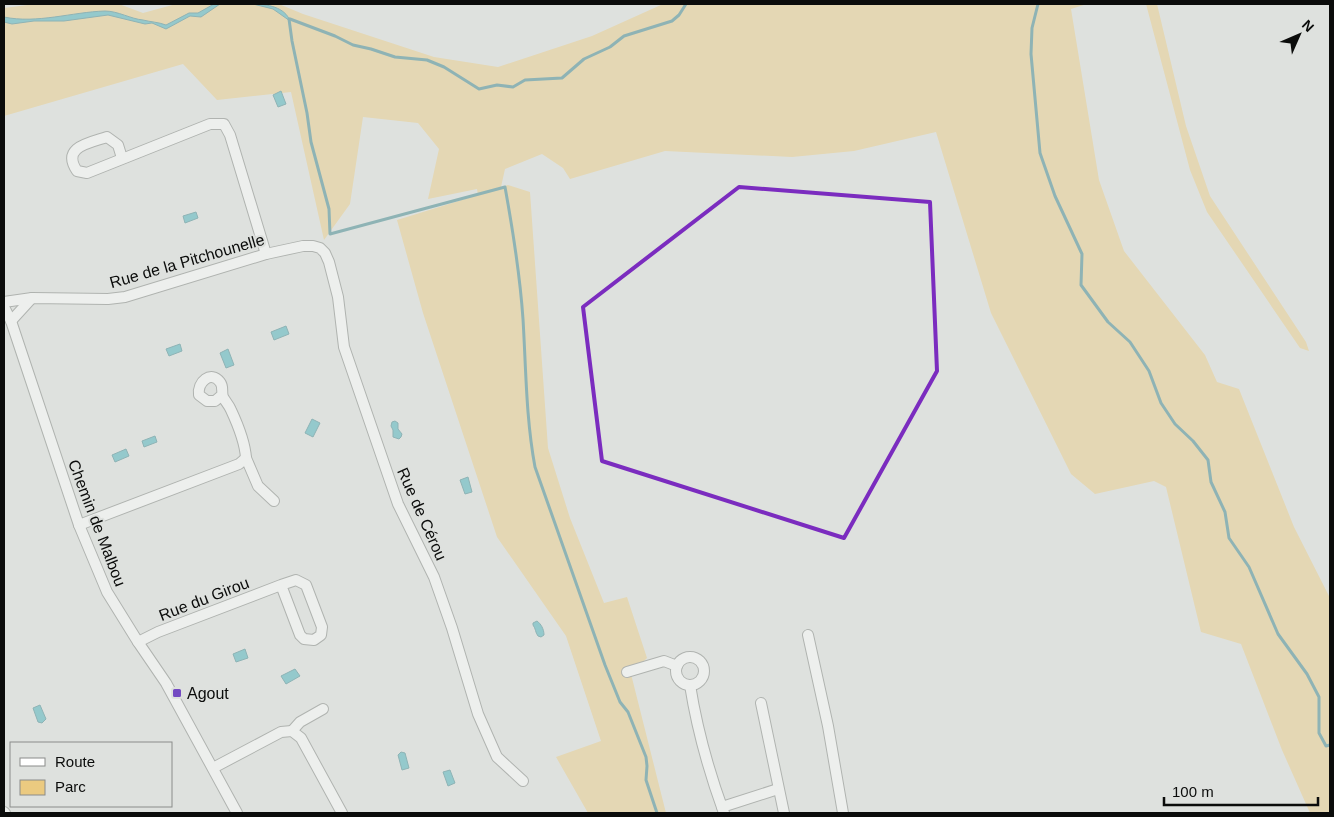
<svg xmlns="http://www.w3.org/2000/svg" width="1334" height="817" viewBox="0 0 1334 817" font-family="Arial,sans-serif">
<rect width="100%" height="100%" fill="#dee1de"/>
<g fill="#ebca80">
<polygon points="35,4 119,4 143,13 176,4 279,4 303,14 434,57 498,67 592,36 663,4 1087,4 1071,9 1099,180 1124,251 1205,355 1217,382 1239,389 1294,527 1330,598 1330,813 1310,813 1282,750 1241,644 1201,632 1166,487 1154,481 1095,494 1071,474 991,313 936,132 854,151 792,157 665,151 570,179 563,168 542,154 505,169 501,187 508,185 530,192 548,448 570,518 604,603 627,597 647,658 631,674 666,813 588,813 556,757 601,741 566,636 497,537 423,313 397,220 478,195 477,189 428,199 439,149 418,123 363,117 350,204 324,240 291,92 217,100 183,64 4,116 4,8"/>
<polygon points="1146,4 1157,4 1186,126 1210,196 1306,342 1309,351 1300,348 1207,212 1190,170"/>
</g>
<g fill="#3baab7" stroke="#2d7b83">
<path d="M 214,4 L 220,4 L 201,17 L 190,16 L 166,29 L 152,23 L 145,24 L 108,15 L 64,21 L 34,21 L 12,24 L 4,22 L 4,17 C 37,24 72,12 105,11 C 118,11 131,19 143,20 C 151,22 158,22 166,25 L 189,13 L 198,13 Z"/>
<path d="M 253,4 C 267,4 285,7 290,21 L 273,9 Z"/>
<polygon points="281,91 286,104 278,107 273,95"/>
<polygon points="196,212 198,218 185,223 183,216"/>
<polygon points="286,326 289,334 274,340 271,332"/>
<polygon points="180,344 182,351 169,356 166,349"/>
<polygon points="228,349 234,365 226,368 220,353"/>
<polygon points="312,419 320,423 313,437 305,433"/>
<polygon points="395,421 398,423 398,429 402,434 401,437 399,439 393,437 393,430 391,426 392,422"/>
<polygon points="155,436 157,442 144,447 142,441"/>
<polygon points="126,449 129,456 115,462 112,455"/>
<polygon points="468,477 472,492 465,494 460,480"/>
<path d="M 537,621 C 541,624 544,629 544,635 L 541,637 L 538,636 C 535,632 536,629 533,625 L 533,623 Z"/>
<polygon points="245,649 248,658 236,662 233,654"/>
<polygon points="295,669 300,676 286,684 281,676"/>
<polygon points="40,705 46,719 42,723 38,722 33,708"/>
<polygon points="401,752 405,753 409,768 402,770 398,755"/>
<polygon points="450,770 455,783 448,786 443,772"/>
</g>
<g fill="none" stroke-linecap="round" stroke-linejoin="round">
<g stroke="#2d7b83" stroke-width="3">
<polyline points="1038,4 1032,28 1031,54 1040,153 1055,196 1082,254 1081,285 1108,322 1130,342 1149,371 1161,403 1175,424 1193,441 1208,460 1211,482 1225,512 1229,538 1249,567 1278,634 1307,674 1319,697 1319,733 1326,746 1330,745"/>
<path d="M 289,19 L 292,41 L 307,113 L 311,142 L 329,209 L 330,234 L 505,187 C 513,231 520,275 523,319 C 526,369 526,419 535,467 L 605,665 L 620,702 L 628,712 L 646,757 L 647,766 L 646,780 L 657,813"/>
<polyline points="290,19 335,36 353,45 371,49 395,57 427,60 444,67 479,89 497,85 513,87 525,80 562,78 584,59 610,47 624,36 672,21 679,15 686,4"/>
</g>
<g stroke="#787b78" stroke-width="12">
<g id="minor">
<path d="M 122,158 L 118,145 L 107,137 C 89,143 61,147 77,171 L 87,173 L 210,124 L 224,124 L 230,135 L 266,254"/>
<polyline points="4,302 32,298 108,299 125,297 266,254 303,246 313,246 320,248 325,253 329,262 338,297 344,347 398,504 434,577 452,628 478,714 497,757 523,781"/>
<polyline points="4,307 11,321 79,525 107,592 138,642 166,683 237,813"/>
<polyline points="11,321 32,298"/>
<path d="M 222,395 L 215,401 L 207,401 L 199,395 C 197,382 211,370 220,382 C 224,387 221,392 223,397 C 225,401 229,405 231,410 C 238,425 245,442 246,458"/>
<polyline points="79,525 239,464 246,458 258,486 274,501"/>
<polyline points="808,635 828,726 843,813"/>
<polyline points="138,642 158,632 281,585 296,580 306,585 322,627 321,635 314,640 304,639 300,635 281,585"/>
<circle cx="690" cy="671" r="14"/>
<polyline points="627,672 664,661 677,666"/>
<path d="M 690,685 C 697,729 709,772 724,813"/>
<polyline points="761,703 784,813"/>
<polyline points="292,731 300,722 323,709"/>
<polyline points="213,768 281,732 292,731 301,738 342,813"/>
<polyline points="722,807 778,789"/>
<polyline points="4,812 5,813"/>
</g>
</g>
<use href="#minor" stroke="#fff" stroke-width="10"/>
</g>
<path d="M0 0H1334V817H0ZM 739,187 L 930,202 L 937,371 L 844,538 L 602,461 L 583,307 Z" fill="#dee1de" fill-opacity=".55" fill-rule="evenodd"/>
<path fill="none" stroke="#7b2cbf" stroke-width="4" stroke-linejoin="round" d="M 739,187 L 930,202 L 937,371 L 844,538 L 602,461 L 583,307 Z"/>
<rect fill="#734ac2" stroke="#dee1de" stroke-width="2" x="172" y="688" width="10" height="10" rx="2.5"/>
<g text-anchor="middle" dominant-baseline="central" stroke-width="4" stroke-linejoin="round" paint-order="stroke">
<g font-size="16" fill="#0b0c0b" stroke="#dee1de">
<text transform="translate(187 261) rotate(-16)">Rue de la Pitchounelle</text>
<text transform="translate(422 514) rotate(66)">Rue de Cérou</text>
<text transform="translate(97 523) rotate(69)">Chemin de Malbou</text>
<text transform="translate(204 599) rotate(-21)">Rue du Girou</text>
</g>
<g font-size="16" fill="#0b0c0b" stroke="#dee1de" text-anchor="start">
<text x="187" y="693">Agout</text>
</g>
</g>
<rect width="1334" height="817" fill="none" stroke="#0b0c0b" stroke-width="10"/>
<rect x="10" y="742" width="162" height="65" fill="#dee1de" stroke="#8a8c8a"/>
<rect x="20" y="758" width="25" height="8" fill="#ffffff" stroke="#8a8c8a"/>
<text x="55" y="767" font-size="15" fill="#0b0c0b">Route</text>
<rect x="20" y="780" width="25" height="15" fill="#ebca80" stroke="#8a8c8a"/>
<text x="55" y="792" font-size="15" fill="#0b0c0b">Parc</text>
<g transform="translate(1299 35) rotate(45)" stroke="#dee1de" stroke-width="4" paint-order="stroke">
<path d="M0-4L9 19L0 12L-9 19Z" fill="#0b0c0b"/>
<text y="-8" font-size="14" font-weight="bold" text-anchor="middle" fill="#0b0c0b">N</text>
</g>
<path d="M1164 797v8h154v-8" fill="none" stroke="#0b0c0b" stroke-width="2.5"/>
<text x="1172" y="797" font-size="15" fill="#0b0c0b" stroke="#dee1de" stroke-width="4" paint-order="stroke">100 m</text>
</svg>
